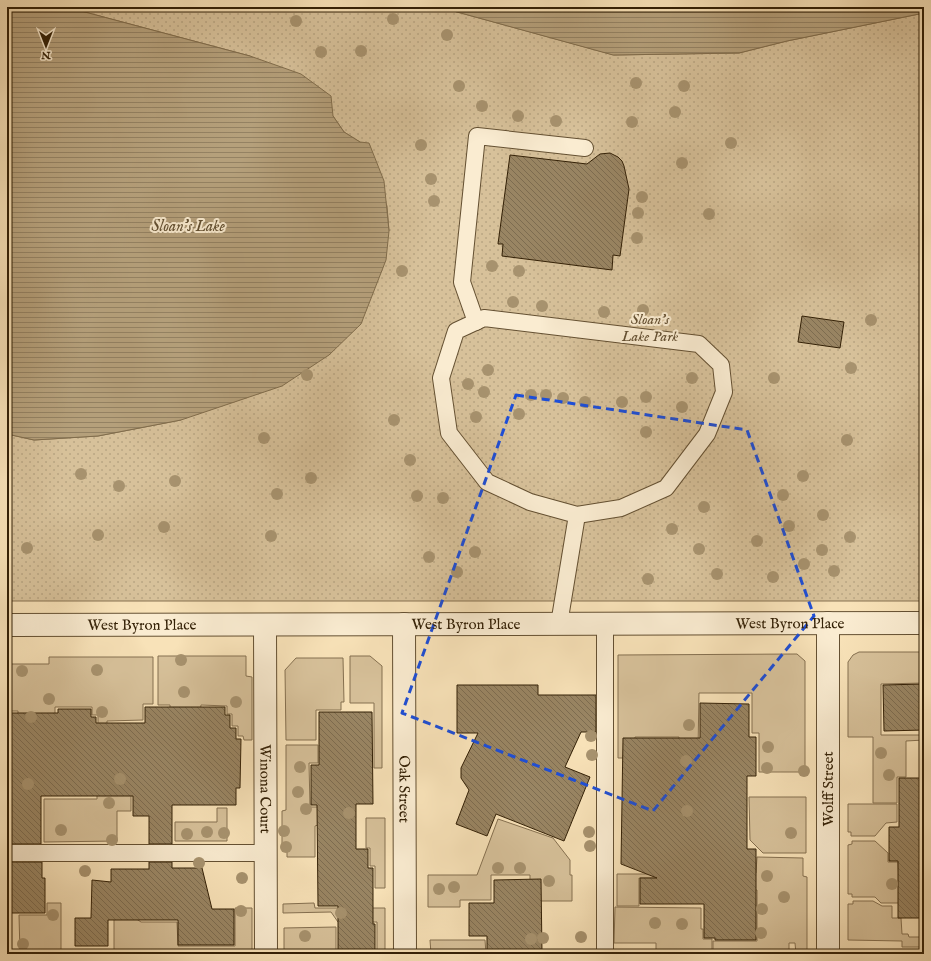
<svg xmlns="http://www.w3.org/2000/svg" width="931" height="961" viewBox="0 0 931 961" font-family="'IM FELL English',serif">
<defs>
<pattern id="park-dots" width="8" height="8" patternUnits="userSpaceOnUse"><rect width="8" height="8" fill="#d7c19a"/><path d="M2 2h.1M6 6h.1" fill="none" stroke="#b9a683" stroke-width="1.8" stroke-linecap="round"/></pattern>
<pattern id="water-rules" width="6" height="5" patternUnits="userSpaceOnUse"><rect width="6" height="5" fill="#b5a07b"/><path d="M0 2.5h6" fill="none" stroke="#948263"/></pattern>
<pattern id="building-back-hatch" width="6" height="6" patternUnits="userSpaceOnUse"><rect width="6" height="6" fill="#998563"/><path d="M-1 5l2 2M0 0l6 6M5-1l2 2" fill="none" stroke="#7d6c50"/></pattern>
</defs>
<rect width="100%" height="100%" fill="#f8e2b8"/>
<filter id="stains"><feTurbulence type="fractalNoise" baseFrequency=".005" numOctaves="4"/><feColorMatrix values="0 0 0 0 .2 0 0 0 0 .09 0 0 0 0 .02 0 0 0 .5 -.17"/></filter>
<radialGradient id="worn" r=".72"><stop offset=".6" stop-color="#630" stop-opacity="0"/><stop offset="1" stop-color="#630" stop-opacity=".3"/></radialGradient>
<g fill="#d7c19a" stroke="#857050">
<polygon points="859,652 924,652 924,683 881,684 881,735 924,735 924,740 906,741 906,777 897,777 897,803 873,803 873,737 848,737 848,662 853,655"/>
<polygon points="797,654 805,661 805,772 759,772 759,733 752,733 752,693 699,693 698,750 679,809 679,737 635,737 634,758 618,758 618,655"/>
<polygon points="158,656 246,656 246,676 252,677 252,740 244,740 243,736 238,736 238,726 232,726 232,714 227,714 227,706 201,705 200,714 170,714 170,705 158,705"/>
<polygon points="350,656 370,656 382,666 382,768 374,768 374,703 350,703"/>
<polygon points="49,657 153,657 153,704 143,704 143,720 107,721 107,771 98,771 98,715 92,715 92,707 55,707 55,721 18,728 18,711 7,711 7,664 49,664"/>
<polygon points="296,658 343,658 344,702 341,702 341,710 316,710 316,740 286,740 285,670"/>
<polygon points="286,745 318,745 318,763 309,763 310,807 337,807 318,825 315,826 315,857 287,857 287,851 282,850 282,811 286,810"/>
<polygon points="97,775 131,775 131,811 117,811 117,841 44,842 44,799 97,799"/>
<polygon points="749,797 806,797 806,853 763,853 750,840"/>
<polygon points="848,804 897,804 897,822 886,823 875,836 851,836 851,832 848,832"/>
<polygon points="217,808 227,808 227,841 175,841 175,822 217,822"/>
<polygon points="366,818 385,818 385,888 375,888 375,866 370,866 370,848 366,848"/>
<polygon points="498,819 553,838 570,860 570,875 572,875 572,901 530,901 530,875 491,875 491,900 460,900 460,907 428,907 428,875 477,875"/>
<polygon points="852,841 875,841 888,853 888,862 898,862 900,903 881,903 875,897 852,897 852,894 848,894 848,845 852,844"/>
<polygon points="757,857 803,858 803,876 807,877 807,954 796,954 795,943 789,943 789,954 713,954 713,941 757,941 757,890 713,890 696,873 756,873"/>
<polygon points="617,874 659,874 659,878 639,878 639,906 617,906"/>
<polygon points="853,901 873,901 882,906 892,906 892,918 901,918 902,934 908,934 909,937 924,937 924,947 902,947 902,941 848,940 848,904 853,904"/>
<polygon points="47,903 61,903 61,954 20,954 19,915 47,915"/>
<polygon points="314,903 315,908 385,908 385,954 377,954 377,922 338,922 331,912 283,913 283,904"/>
<polygon points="615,907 701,908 701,929 703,929 703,939 712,939 712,954 656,954 656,943 614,943"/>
<polygon points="235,908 252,908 252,954 114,954 114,918 135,918 141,922 177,922 178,946 235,946"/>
<polygon points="336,927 336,954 284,954 284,928"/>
<polygon points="430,940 485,940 486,954 431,954"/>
</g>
<polygon fill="url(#park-dots)" stroke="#857050" points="66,7 439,7 614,55 739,53 787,41 924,13 924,601 7,601 7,434 34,440 98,436 181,420 389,231 387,206 360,142 344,132 333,116 250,56"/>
<g fill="url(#water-rules)" stroke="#816d4c">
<polygon points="7,7 66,7 250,56 301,74 331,96 333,116 344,132 360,142 369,143 384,181 389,231 386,260 361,324 329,355 282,386 181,420 98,436 34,440 7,434"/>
<polygon points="439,7 924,7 924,13 787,41 739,53 613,55"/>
</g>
<g fill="url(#building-back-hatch)" stroke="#332006">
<polygon points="610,153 618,157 622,161 624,166 629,189 620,256 613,255 612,270 502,256 503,244 498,244 510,155 587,164 600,154"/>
<polygon points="802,316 844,322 840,348 798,342"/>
<polygon points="924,684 924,730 884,731 883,685"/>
<polygon points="457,685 538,685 538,695 596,695 596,732 581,732 565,767 590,777 564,841 496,814 487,836 456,824 469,790 461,778 461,768 478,733 457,733"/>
<polygon points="700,703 749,704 749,737 756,737 756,776 747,776 747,849 756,849 756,940 715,940 715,938 704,938 704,904 640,904 640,878 657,878 621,864 623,738 700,738"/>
<polygon points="145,707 225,707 225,715 230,715 230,728 236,728 236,739 241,739 240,788 236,788 236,805 172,805 172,844 149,844 149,816 133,816 133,796 41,796 41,844 7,844 7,713 58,713 58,709 91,709 91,717 96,717 96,723 145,723"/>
<polygon points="319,712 372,712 373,804 356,804 356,849 368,849 368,868 373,868 373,924 375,924 375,954 338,954 338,906 318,906 317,805 311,805 311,765 319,765"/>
<polygon points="899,778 924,778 924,918 898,918 898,861 889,861 889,827 899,827"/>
<polygon points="7,862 42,862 42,878 45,878 45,913 7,913"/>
<polygon points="149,862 172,862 172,868 202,868 212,909 234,909 234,945 178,945 178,920 108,920 108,946 75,946 75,918 91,918 92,880 111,882 111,869 149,869"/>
<polygon points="541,879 542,954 487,954 487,936 469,936 469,903 494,903 494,880"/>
</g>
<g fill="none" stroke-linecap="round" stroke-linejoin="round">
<g stroke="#645032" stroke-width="18">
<g id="service">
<polygon points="484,318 699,344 721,365 724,392 707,434 666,488 621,508 577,515 530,502 487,482 449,433 441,378 456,331"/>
<polyline points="476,322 462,282 477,136 585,148"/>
<polyline points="559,624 577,515"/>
<polyline points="605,624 605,954"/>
<polyline points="7,853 266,853"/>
</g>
</g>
<g stroke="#645032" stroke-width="24">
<g id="minor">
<polyline points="828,623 828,954"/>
<path id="s1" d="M 404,624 L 405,954"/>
<path id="s2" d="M 7,625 L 924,623"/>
<path id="s3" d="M 265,625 L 266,954"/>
</g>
</g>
<use href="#service" stroke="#faecd1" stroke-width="16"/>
<use href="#minor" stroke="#faecd1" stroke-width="22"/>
</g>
<g fill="#a7926e">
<circle cx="393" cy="19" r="6"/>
<circle cx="296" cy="21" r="6"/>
<circle cx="447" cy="35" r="6"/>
<circle cx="361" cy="51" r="6"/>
<circle cx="321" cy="52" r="6"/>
<circle cx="636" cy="83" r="6"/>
<circle cx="459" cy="86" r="6"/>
<circle cx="684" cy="86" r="6"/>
<circle cx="482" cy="106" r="6"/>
<circle cx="675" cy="112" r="6"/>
<circle cx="518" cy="116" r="6"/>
<circle cx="556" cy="121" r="6"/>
<circle cx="632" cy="122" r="6"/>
<circle cx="731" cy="143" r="6"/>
<circle cx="421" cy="145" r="6"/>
<circle cx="682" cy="163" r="6"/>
<circle cx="431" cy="179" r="6"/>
<circle cx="642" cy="197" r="6"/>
<circle cx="434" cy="201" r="6"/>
<circle cx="638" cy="213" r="6"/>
<circle cx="709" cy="214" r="6"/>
<circle cx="637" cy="238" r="6"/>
<circle cx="492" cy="266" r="6"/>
<circle cx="402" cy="271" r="6"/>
<circle cx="519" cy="271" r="6"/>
<circle cx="513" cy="302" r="6"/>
<circle cx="542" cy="306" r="6"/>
<circle cx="643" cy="310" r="6"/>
<circle cx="604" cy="312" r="6"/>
<circle cx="871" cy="320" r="6"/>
<circle cx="851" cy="368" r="6"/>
<circle cx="488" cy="370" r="6"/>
<circle cx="307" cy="375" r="6"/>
<circle cx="692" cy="378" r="6"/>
<circle cx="774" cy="378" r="6"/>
<circle cx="468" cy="384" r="6"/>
<circle cx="484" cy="392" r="6"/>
<circle cx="531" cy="395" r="6"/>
<circle cx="546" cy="395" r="6"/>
<circle cx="646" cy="397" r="6"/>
<circle cx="563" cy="398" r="6"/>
<circle cx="585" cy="402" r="6"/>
<circle cx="622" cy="402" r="6"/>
<circle cx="682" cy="407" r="6"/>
<circle cx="519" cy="414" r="6"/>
<circle cx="476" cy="417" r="6"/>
<circle cx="394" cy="420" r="6"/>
<circle cx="646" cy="432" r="6"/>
<circle cx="264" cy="438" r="6"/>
<circle cx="847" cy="440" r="6"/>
<circle cx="410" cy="460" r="6"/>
<circle cx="81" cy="474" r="6"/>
<circle cx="803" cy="476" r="6"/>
<circle cx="311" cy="478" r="6"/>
<circle cx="175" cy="481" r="6"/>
<circle cx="119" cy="486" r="6"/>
<circle cx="277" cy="494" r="6"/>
<circle cx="783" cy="495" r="6"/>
<circle cx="417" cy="496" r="6"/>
<circle cx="443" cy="498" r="6"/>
<circle cx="704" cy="507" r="6"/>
<circle cx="823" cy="515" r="6"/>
<circle cx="789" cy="526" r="6"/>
<circle cx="164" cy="527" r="6"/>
<circle cx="672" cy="529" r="6"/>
<circle cx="98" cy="535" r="6"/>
<circle cx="271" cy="536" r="6"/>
<circle cx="850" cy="537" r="6"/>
<circle cx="757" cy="541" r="6"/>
<circle cx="27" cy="548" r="6"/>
<circle cx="699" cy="549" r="6"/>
<circle cx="822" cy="550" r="6"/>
<circle cx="475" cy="552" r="6"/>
<circle cx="429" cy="557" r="6"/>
<circle cx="804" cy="564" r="6"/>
<circle cx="834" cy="571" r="6"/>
<circle cx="457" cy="572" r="6"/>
<circle cx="717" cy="574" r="6"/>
<circle cx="773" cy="577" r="6"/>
<circle cx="648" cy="579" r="6"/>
<circle cx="181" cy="660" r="6"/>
<circle cx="97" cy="670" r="6"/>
<circle cx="22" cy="671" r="6"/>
<circle cx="184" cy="692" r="6"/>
<circle cx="49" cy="699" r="6"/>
<circle cx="236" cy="702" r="6"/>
<circle cx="102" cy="712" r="6"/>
<circle cx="31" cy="717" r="6"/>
<circle cx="689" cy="725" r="6"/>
<circle cx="591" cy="736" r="6"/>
<circle cx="768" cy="747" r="6"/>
<circle cx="881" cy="753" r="6"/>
<circle cx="592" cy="755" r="6"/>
<circle cx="686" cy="761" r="6"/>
<circle cx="300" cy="767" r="6"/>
<circle cx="767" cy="768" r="6"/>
<circle cx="804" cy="771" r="6"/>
<circle cx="889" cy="775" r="6"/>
<circle cx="120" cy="779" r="6"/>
<circle cx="28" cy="784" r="6"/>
<circle cx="298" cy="792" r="6"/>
<circle cx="109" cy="803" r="6"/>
<circle cx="306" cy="809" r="6"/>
<circle cx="687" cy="811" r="6"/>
<circle cx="349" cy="813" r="6"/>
<circle cx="61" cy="830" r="6"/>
<circle cx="284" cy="831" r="6"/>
<circle cx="207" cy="832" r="6"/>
<circle cx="589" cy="832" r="6"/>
<circle cx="224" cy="833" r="6"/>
<circle cx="791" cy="833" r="6"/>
<circle cx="187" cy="834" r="6"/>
<circle cx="112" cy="840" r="6"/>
<circle cx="590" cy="846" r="6"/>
<circle cx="286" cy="847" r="6"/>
<circle cx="199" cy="863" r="6"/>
<circle cx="498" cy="868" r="6"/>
<circle cx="520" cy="868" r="6"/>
<circle cx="85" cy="871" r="6"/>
<circle cx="767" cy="876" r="6"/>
<circle cx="242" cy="878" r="6"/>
<circle cx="549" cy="881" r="6"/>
<circle cx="892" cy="884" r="6"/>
<circle cx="454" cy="887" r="6"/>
<circle cx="439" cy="889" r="6"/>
<circle cx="784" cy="897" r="6"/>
<circle cx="762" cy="909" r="6"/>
<circle cx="241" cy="911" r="6"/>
<circle cx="341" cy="913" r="6"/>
<circle cx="53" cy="915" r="6"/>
<circle cx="655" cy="923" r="6"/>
<circle cx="682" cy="924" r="6"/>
<circle cx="761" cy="933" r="6"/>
<circle cx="305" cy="936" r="6"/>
<circle cx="581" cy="937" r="6"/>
<circle cx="543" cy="938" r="6"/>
<circle cx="531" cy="939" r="6"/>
<circle cx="23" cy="944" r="6"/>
</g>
<path fill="none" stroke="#1d4ed8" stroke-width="3" stroke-dasharray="8 5" stroke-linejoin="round" d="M 516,395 L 747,430 L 814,616 L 653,811 L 402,713 Z"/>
<g text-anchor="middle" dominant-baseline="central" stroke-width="4" stroke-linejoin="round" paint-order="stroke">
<g font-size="15" font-style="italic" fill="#645032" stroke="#faecd1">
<text x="650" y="319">Sloan's<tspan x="650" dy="17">Lake Park</tspan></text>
</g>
<g font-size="15" fill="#332006" stroke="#faecd1">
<text stroke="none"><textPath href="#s2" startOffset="783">West Byron Place</textPath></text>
<text stroke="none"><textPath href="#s2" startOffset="459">West Byron Place</textPath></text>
<text stroke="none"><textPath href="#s2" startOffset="135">West Byron Place</textPath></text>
<text stroke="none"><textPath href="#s3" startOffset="164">Winona Court</textPath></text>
<text stroke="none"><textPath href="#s1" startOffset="165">Oak Street</textPath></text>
<text transform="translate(828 789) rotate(-90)">Wolff Street</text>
</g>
<g font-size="16" font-style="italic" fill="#604d2f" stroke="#faecd1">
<text x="188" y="227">Sloan's Lake</text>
</g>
</g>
<rect width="931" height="961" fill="none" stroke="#f8e2b8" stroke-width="24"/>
<rect x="8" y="8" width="915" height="945" fill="none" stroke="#332006" stroke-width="2"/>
<rect x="12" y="12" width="907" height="937" fill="none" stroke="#332006"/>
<g transform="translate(46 46) rotate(180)" stroke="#faecd1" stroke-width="3" paint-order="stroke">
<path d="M0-3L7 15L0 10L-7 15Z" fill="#332006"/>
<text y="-6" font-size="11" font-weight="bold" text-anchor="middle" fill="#332006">N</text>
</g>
<rect width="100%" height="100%" filter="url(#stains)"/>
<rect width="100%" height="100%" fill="url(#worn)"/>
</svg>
